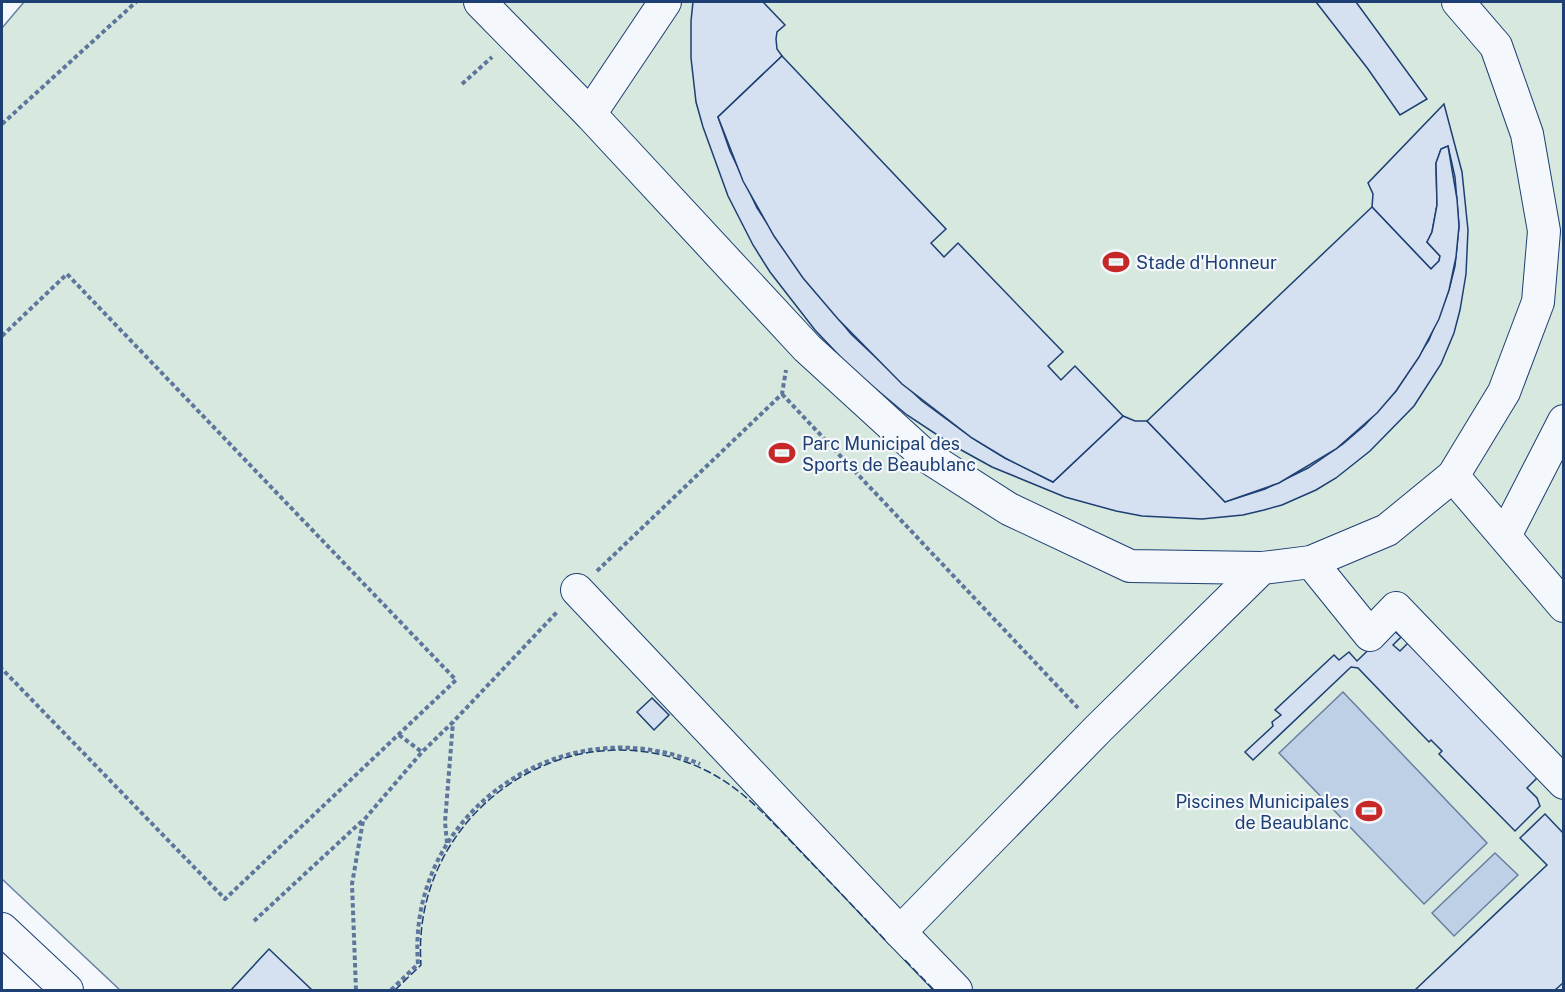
<svg xmlns="http://www.w3.org/2000/svg" width="1565" height="992" viewBox="0 0 1565 992" font-family="'Public Sans',sans-serif">
<rect width="100%" height="100%" fill="#f4f7fb"/>
<polygon fill="#d7e8df" stroke="#687fa3" stroke-width="1.5" points="24,2 1563,2 1563,990 120,990 2,879 2,28"/>
<g fill="#bed0e5" stroke="#687fa3" stroke-width="1.5">
<polygon points="1343,692 1487,843 1424,904 1279,753"/>
<polygon points="1495,853 1518,875 1454,936 1432,913"/>
</g>
<g fill="#d5e0f0" stroke="#1d3f73" stroke-width="1.5">
<polygon points="693,2 763,2 785,25 777,32 776,39 777,49 782,56 718,117 730,151 757,208 798,270 851,334 922,401 972,438 1005,458 1053,482 1123,416 1135,421 1147,421 1225,502 1265,489 1308,468 1343,444 1365,425 1396,391 1429,340 1449,290 1455,266 1459,226 1455,177 1448,146 1441,149 1436,163 1437,205 1432,232 1427,242 1440,256 1439,261 1431,269 1372,207 1373,194 1368,183 1444,104 1462,172 1468,230 1466,274 1460,310 1454,333 1441,364 1414,406 1370,451 1336,478 1316,490 1282,505 1264,510 1243,515 1202,519 1142,516 1116,511 1065,497 992,467 954,446 907,415 852,369 815,330 770,272 753,245 728,196 703,127 696,102 691,58 691,21"/>
<polygon points="1316,2 1356,2 1427,99 1400,115 1368,69"/>
<polygon points="782,56 946,229 931,243 944,257 958,243 1063,352 1048,366 1061,380 1075,366 1123,416 1053,482 1005,458 972,438 902,384 838,319 803,278 774,236 743,181 718,117"/>
<polygon points="1448,146 1457,199 1459,226 1456,257 1449,290 1439,319 1419,357 1396,391 1377,413 1336,449 1279,483 1225,502 1147,421 1372,207 1431,269 1439,261 1440,256 1427,242 1432,232 1437,205 1436,163 1441,149"/>
<polygon points="1391,628 1401,637 1393,645 1400,651 1409,642 1538,777 1527,788 1537,798 1540,806 1515,831 1439,754 1442,751 1431,740 1429,742 1358,668 1351,667 1253,760 1245,752 1273,726 1272,722 1281,715 1275,710 1334,655 1339,660 1349,652 1357,661"/>
<polygon points="652,698 669,715 654,730 637,712"/>
<polygon points="1545,814 1564,834 1564,982 1555,990 1415,990 1547,865 1520,838"/>
<polygon points="269,949 312,990 231,990"/>
</g>
<g fill="none" stroke-linecap="round" stroke-linejoin="round">
<g stroke="#1d3f73" stroke-width="34">
<g id="minor">
<polyline points="480,2 590,114 807,348 923,454 1009,509 1130,566 1262,568"/>
<polyline points="590,114 665,2"/>
<polyline points="1453,476 1564,606"/>
<polyline points="1505,536 1564,421"/>
<polyline points="1311,562 1370,635 1396,608 1564,783"/>
<polyline points="577,590 900,932 1098,729 1262,568 1311,562 1387,530 1453,476 1504,392 1538,302 1544,231 1527,134 1496,46 1458,2"/>
<polyline points="2,929 67,990"/>
<polyline points="900,932 956,990"/>
</g>
</g>
<g stroke="#5e769c" stroke-width="4" stroke-dasharray="4.5 3" stroke-linecap="butt">
<polyline points="462,84 492,57"/>
<polyline points="2,124 136,2"/>
<polyline points="2,336 67,274 456,680 225,899 2,669"/>
<polyline points="782,394 1078,708"/>
<polyline points="597,571 782,394 786,370"/>
<polyline points="399,735 422,752"/>
<polyline points="447,843 445,822 453,722"/>
<polyline points="254,921 362,821"/>
<polyline points="356,990 352,884 363,821 422,752 453,722 558,611"/>
<path d="M 391,990 L 418,964 C 406,813 562,705 700,764"/>
</g>
<use href="#minor" stroke="#f4f7fb" stroke-width="32"/>
<g stroke="#1d3f73" stroke-width="1.5" stroke-dasharray="8 3" stroke-linecap="butt">
<polyline points="905,960 934,990"/>
<path d="M 395,990 L 421,965 C 410,814 567,703 705,770 C 744,789 772,822 801,852 C 830,882 858,911 886,941"/>
</g>
</g>
<defs>
<g id="stadium-bare" transform="scale(2.07)"><path d="M0-5a6.5 5 0 1 0 0 10a6.5 5 0 1 0 0-10ZM-3.5-1.8h7v3.6h-7Z" fill="#c62828" stroke="#f4f7fb" stroke-width="2.5" paint-order="stroke"/></g>
</defs>
<g fill-rule="evenodd">
<use href="#stadium-bare" x="1116" y="262"/>
<use href="#stadium-bare" x="782" y="453"/>
<use href="#stadium-bare" x="1369" y="811"/>
</g>
<g text-anchor="middle" dominant-baseline="central" stroke-width="4.5" stroke-linejoin="round" paint-order="stroke">
<g font-size="18" fill="#1d3f73" stroke="#f4f7fb" text-anchor="start">
<text x="1136" y="262">Stade d'Honneur</text>
<text x="802" y="443">Parc Municipal des<tspan x="802" dy="21">Sports de Beaublanc</tspan></text>
<text x="1349" y="801" text-anchor="end">Piscines Municipales<tspan x="1349" dy="21">de Beaublanc</tspan></text>
</g>
</g>
<rect width="1565" height="992" fill="none" stroke="#1d3f73" stroke-width="6"/>
</svg>
